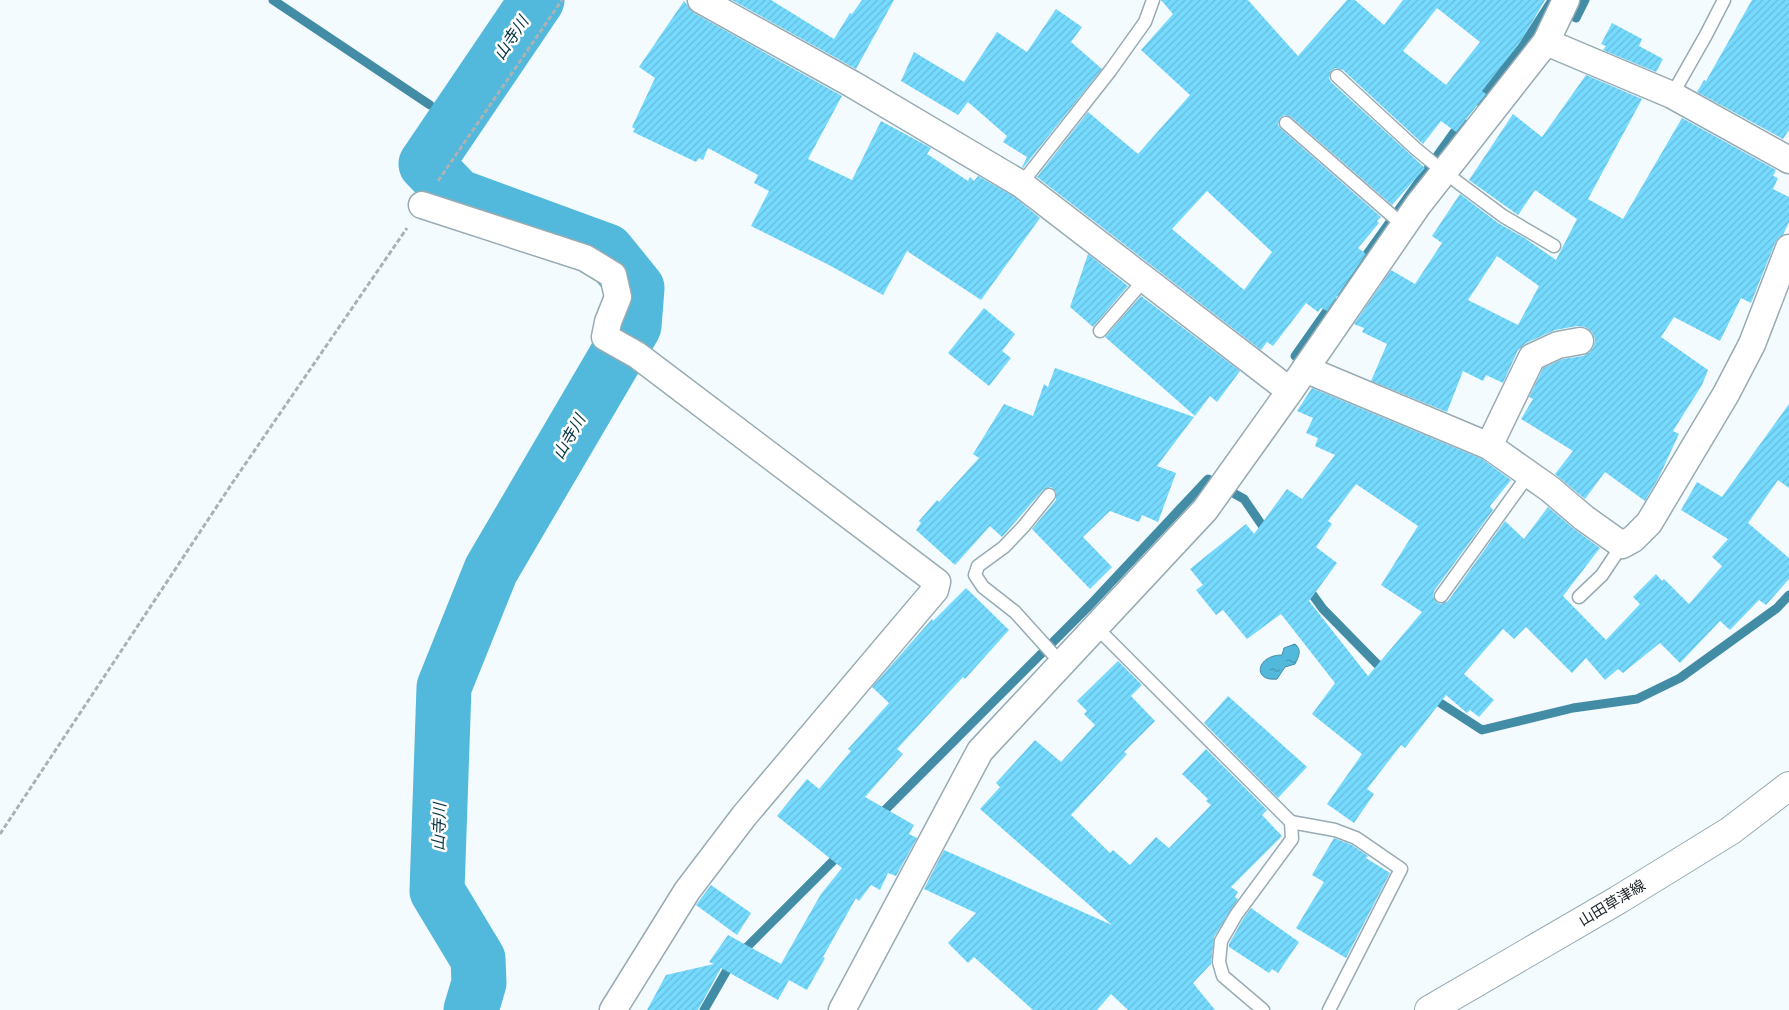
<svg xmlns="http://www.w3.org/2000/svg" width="1789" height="1010" viewBox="0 0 1789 1010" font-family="'DM Sans','Noto Sans JP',sans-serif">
<defs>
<pattern id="water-ripples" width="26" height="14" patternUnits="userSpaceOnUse" patternTransform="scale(1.25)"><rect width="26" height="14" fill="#53b9dc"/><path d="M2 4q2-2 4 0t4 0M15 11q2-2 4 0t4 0" fill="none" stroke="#4496b2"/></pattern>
<pattern id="building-hatch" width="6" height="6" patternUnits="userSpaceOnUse" patternTransform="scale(1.25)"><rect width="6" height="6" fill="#75dafe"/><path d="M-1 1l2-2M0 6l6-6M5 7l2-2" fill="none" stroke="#65bbda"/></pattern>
</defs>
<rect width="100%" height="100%" fill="#f3fbff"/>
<path fill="url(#water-ripples)" stroke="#438ca6" d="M 1295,644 C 1302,650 1299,656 1295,664 L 1285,667 L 1277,679 C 1252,682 1256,655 1282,655 L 1284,648 Z"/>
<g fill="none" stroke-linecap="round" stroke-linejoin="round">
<g stroke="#438ca6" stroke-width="9">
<polyline points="273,0 430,105"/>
<polyline points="1478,101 1522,47 1551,2 1576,18 1585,0"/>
<polyline points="1340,292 1462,121"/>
<polyline points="1308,361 1295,356 1333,302"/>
<polyline points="1307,587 1323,609 1377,664 1388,670"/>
<polyline points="1431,697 1482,730 1573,708 1637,699 1680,678 1777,608 1789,595"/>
<polyline points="879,816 1090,605 1208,479 1244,499 1268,534"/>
<polyline points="741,953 841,853"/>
<polyline points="704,1010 731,963"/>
</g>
<polyline stroke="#53b9dc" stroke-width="55" points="471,1010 479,983 478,959 437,891 444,687 491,570 634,326 637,288 607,251 457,196 426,164 537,0"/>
</g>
<g fill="url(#building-hatch)" fill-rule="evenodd">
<polygon points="732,0 771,0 834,39 850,13 852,14 862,0 894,0 856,69"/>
<path d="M 1161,0 L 1248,0 L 1298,56 L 1347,0 L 1355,0 L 1384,25 L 1403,0 L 1545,0 L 1521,41 L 1482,91 L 1486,94 L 1456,132 L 1441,121 L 1423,144 L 1343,70 L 1335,68 L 1331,71 L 1329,78 L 1331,82 L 1425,168 L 1392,205 L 1291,117 L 1284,115 L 1280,118 L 1278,125 L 1281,129 L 1381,217 L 1377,221 L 1379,223 L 1358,248 L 1366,254 L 1327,311 L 1321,308 L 1318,312 L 1306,303 L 1273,346 L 1267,342 L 1261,350 L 1037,177 L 1088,112 L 1138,154 L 1190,95 L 1141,50 L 1173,14 ZM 1437,8 L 1480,42 L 1446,85 L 1403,51 ZM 1207,191 L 1272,252 L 1244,290 L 1172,229 Z"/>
<polygon points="1752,0 1789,0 1789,130 1783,139 1697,92 1704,80 1706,81"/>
<polygon points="684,1 694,13 842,96 808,159 852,180 881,121 931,148 927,154 968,181 970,177 974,181 978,176 1013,196 1040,218 981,300 907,251 883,295 829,265 751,226 769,191 754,183 758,175 708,148 703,160 699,158 696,162 633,132 635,129 632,127 655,78 639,67"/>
<polygon points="1056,9 1082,27 1071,42 1102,69 1023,168 1022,167 1027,157 1003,142 1007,136 968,102 958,115 901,81 914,52 964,82 997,32 1027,52"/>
<polygon points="1612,23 1642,39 1639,46 1663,59 1656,72 1603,50 1606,46 1601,44"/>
<path d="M 1586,75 L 1642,99 L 1588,199 L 1623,219 L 1682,118 L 1776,170 L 1773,176 L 1778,178 L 1773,189 L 1789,197 L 1789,222 L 1783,235 L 1779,237 L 1775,243 L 1751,303 L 1741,298 L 1720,341 L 1674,317 L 1661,337 L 1708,370 L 1702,385 L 1673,431 L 1679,434 L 1659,477 L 1645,501 L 1605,472 L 1585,499 L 1555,474 L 1573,451 L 1521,419 L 1533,399 L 1529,397 L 1543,368 L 1563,359 L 1583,356 L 1590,352 L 1594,346 L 1595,339 L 1592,332 L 1585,327 L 1577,326 L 1555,330 L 1526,343 L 1518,350 L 1503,383 L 1486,375 L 1483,381 L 1463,371 L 1447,412 L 1371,381 L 1387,344 L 1362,332 L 1364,328 L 1354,324 L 1391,270 L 1415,284 L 1442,243 L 1432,236 L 1460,194 L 1498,223 L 1526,239 L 1556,260 L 1577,219 L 1535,190 L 1518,215 L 1469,180 L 1513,114 L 1542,137 ZM 1497,256 L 1539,286 L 1518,325 L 1468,300 Z"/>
<polygon points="1088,254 1128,286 1093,327 1070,307"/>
<polygon points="1141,296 1240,371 1217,402 1210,396 1195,416 1105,337"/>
<polygon points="984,308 1015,334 1002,351 1011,358 989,386 948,353"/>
<polygon points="1055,368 1194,417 1157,466 1176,473 1158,522 1142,515 1139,522 1110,511 1083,537 1112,567 1090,589 1032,529 1056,500 1056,492 1051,487 1043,490 1002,537 990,526 955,565 916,530 921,523 919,521 937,500 939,502 979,458 973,454 1004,404 1033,416 1044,384 1048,387"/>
<path d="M 1312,388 L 1482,459 L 1511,480 L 1490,506 L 1493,510 L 1434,591 L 1433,596 L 1436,602 L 1441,604 L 1448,601 L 1505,521 L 1524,539 L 1548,507 L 1574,529 L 1600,548 L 1563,596 L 1606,640 L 1640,604 L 1633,597 L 1656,574 L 1662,581 L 1664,579 L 1689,604 L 1722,566 L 1712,557 L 1728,539 L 1681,510 L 1697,482 L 1722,497 L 1789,404 L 1789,488 L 1778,480 L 1748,523 L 1789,558 L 1789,579 L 1766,605 L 1759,600 L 1730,630 L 1720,621 L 1680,663 L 1660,643 L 1623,673 L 1618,669 L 1605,680 L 1586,658 L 1572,673 L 1526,627 L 1514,639 L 1503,629 L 1464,674 L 1494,700 L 1479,717 L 1470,710 L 1467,713 L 1446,695 L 1405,748 L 1401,745 L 1367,789 L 1374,794 L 1354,823 L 1327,804 L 1362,754 L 1312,714 L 1335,683 L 1281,614 L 1247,639 L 1223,610 L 1216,615 L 1196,590 L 1203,585 L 1190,569 L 1246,524 L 1254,534 L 1287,489 L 1302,499 L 1335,455 L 1315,446 L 1318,438 L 1306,433 L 1313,418 L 1297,411 ZM 1356,484 L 1418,526 L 1381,585 L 1422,612 L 1368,676 L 1309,601 L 1337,563 L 1316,547 L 1332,524 L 1328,521 Z"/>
<polygon points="966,588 1009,630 965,679 963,677 897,749 903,754 865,797 914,825 909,834 917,838 896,876 888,873 880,890 871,885 859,901 856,898 823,957 825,958 807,990 789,980 778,1000 721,968 698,1010 647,1010 666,975 714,964 709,962 728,935 781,964 821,894 842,868 777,816 807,779 819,789 851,751 848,749 889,703 872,687 932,619 933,621"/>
<polygon points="1118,661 1142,685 1131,696 1155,721 1124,752 1127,754 1071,815 1110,853 1113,850 1130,865 1156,837 1169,848 1211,805 1206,801 1208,799 1182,774 1206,749 1267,810 1262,815 1282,836 1231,887 1238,892 1235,897 1238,899 1214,937 1211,964 1193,983 1215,1010 1128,1010 1111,994 1097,1010 1033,1010 974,957 968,963 948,943 976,913 924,889 944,850 1112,925 980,809 1000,787 996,783 1035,740 1061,762 1095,725 1084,714 1087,711 1077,701"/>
<polygon points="1228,696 1307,767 1278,798 1204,723"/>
<polygon points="1334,838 1352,845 1368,856 1366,858 1390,873 1346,958 1296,928 1324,882 1312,875"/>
<polygon points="711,885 751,913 737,935 696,905"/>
<polygon points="1251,908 1299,942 1278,973 1272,969 1269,973 1229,947 1229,944 1243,919"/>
</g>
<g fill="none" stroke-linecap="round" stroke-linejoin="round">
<g stroke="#98abb3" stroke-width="15">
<g id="lane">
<polyline points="1337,76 1416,149 1444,172 1503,216 1554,246"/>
<polyline points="1672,95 1706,35 1724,0"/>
<polyline points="1286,123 1404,226"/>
<polyline points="1021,184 1110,71 1145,22 1153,0"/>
<polyline points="1100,331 1145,279"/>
<polyline points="1049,495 1024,526 1004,547 978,566 975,575 983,587 1015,612 1061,663"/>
<polyline points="1441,596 1529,474"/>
<polyline points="1579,597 1602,575 1622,545"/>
<polyline points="1095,626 1291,822 1292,839 1236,915 1221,941 1219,962 1223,976 1263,1010"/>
<polyline points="1291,822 1335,830 1356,838 1401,869 1329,1010"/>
</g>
</g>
<g stroke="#98abb3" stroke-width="29">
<g id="street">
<polyline points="701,0 852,84 1021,184 1290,391"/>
<polyline points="1546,42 1672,95 1789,160"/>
<polyline points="422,205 585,258 613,275 618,297 608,322 605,337 637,355 937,582 935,590 744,816 687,891 613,1010"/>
<polyline points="1305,369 1489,446 1550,489 1584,518 1622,545 1633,539 1649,523 1726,394 1752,344 1789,248"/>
<polyline points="1489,446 1532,357 1558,345 1580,341"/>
<polyline points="842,1010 980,751 1205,510 1290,391 1418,205 1546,42 1566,0"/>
</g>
</g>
<g stroke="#98abb3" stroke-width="30">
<polyline id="secondary" points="1429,1010 1618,900 1730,831 1789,786"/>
</g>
<g stroke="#abb2b6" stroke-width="3" stroke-dasharray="5 2.5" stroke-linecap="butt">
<polyline points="438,181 562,0"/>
<polyline points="0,834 235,479 407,228"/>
</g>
<use href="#lane" stroke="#fff" stroke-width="12"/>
<use href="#street" stroke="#fff" stroke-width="26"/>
<use href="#secondary" stroke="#fff" stroke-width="28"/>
</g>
<g text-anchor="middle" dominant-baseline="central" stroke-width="5" stroke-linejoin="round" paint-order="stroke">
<g font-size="15" fill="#1d2427" stroke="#fff">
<text transform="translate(1612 903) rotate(-31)">山田草津線</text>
</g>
<g font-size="16" font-style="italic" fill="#043543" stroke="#fff">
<text transform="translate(511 38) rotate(-56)">山寺川</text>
<text transform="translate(569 437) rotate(-60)">山寺川</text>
<text transform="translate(439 827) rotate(-88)">山寺川</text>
</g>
</g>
</svg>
